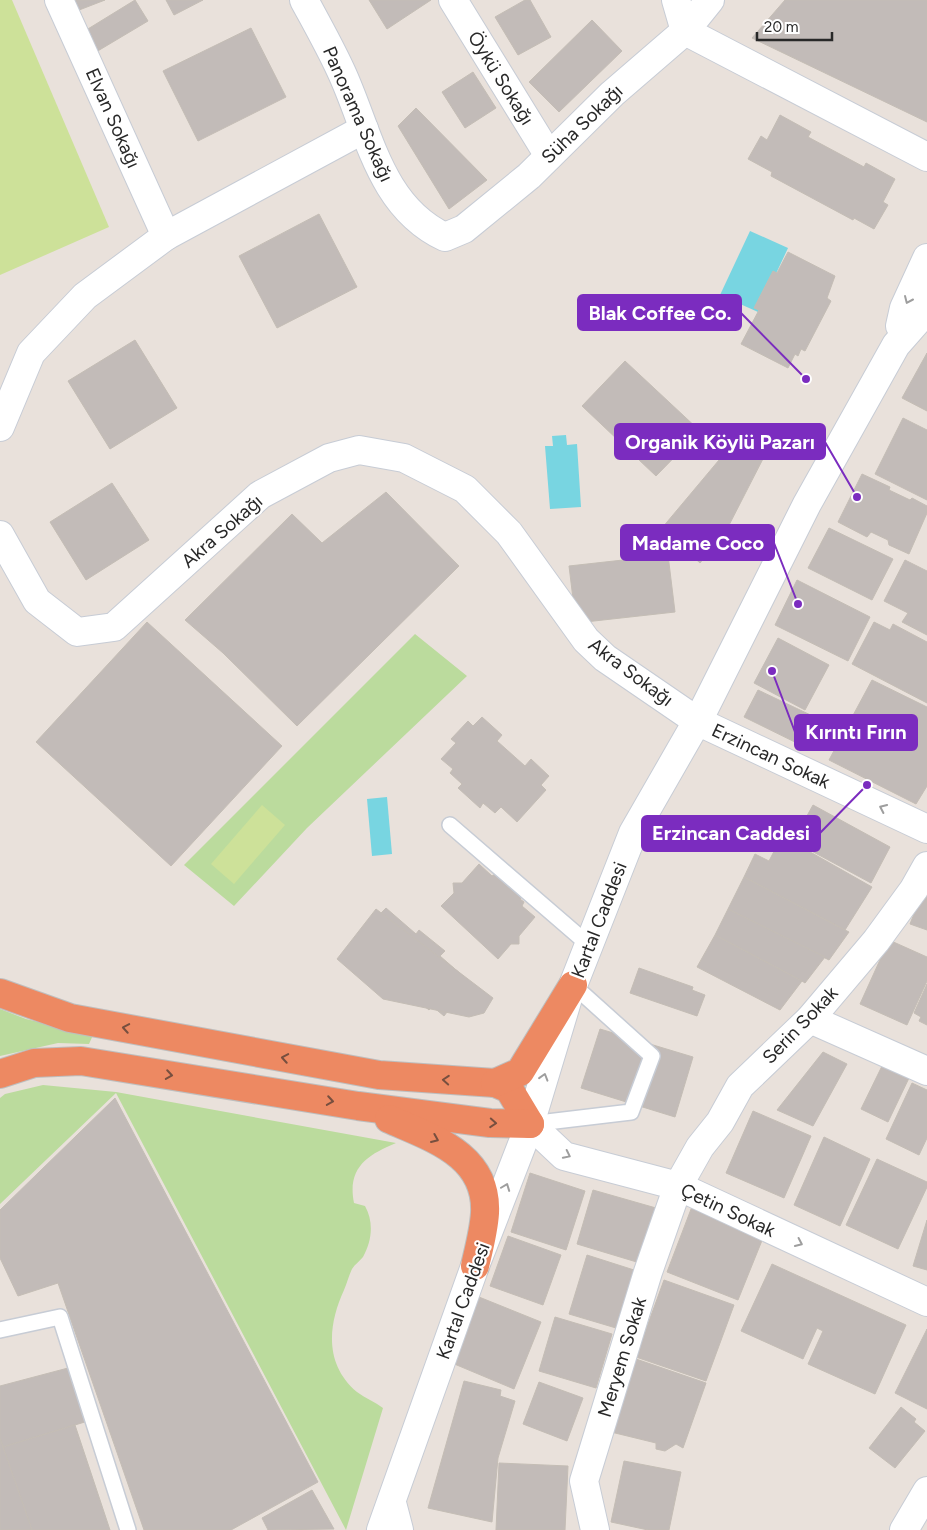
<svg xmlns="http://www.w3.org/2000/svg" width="927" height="1530" viewBox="0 0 927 1530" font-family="Figtree,sans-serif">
<rect width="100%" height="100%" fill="#e9e1db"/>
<g fill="#bbdb9d">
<polygon points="415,634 467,676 307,828 234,906 184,865"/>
<polygon points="0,1009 26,1019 93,1035 89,1044 58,1043 0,1056"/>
<path d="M 43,1085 L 116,1092 L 396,1143 C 367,1155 347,1168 354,1203 L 365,1206 C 374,1222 372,1241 363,1257 C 360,1261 355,1264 352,1269 C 349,1275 347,1283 344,1290 C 328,1325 324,1364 357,1392 C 365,1398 375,1402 383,1408 L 346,1530 L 116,1093 L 0,1204 L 0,1098 L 5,1094 Z"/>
</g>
<g fill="#cde199">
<polygon points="0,0 12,0 109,227 0,275"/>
<polygon points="262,805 285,825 234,884 211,864"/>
</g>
<g fill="#78d5e1">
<polygon points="750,231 788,248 758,312 720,295"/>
<polygon points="566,435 567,445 577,444 581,507 550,509 545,446 553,446 552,436"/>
<polygon points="387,797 392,854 372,856 367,799"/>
</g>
<g fill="#c2bbb8" stroke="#c4bdb5">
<polygon points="70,0 105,0 74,12"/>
<polygon points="135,0 148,21 96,52 83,32"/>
<polygon points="166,0 203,0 174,15"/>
<polygon points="369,0 431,0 387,29"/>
<polygon points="525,0 530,0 551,37 518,55 495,17"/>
<polygon points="785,0 927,0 927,122 752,38"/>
<polygon points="592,20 622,51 559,112 529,82"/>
<polygon points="251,28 286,97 198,141 163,71"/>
<polygon points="473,72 496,108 465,128 442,92"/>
<polygon points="416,108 487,180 449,209 398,126"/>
<polygon points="780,115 811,132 808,137 864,167 866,163 895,179 883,202 888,205 874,229 854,218 853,220 771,176 772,172 748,159 761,136 767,140"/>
<polygon points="319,214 357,287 277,328 239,256"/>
<polygon points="788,252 835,276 827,298 831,301 805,351 801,349 798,356 795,354 788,368 741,344 759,310 754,308 773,271 777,273"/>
<polygon points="135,340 177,408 110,449 68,381"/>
<polygon points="927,353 927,411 902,398"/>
<polygon points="625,361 700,431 656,476 582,406"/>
<polygon points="903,418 927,430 927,500 875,474"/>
<polygon points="745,429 767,451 726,531 700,563 662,528"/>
<polygon points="862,474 890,487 889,490 910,500 912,498 927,506 927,513 909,554 889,545 888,540 871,532 867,537 838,522"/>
<polygon points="112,483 149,540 86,580 50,522"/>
<polygon points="386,492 459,566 297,726 223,653 185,620 292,514 322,543"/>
<polygon points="829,528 893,559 872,600 808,568"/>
<polygon points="668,555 675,612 576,623 569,566"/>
<polygon points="905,560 927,571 927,635 902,622 908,613 884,601"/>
<polygon points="797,580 870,617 848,661 775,625"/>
<polygon points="147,622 282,746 171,866 36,742"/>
<polygon points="874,622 890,630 893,624 927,642 927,703 852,664"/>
<polygon points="778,638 829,665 805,710 754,683"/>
<polygon points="872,680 927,707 927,786 916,804 829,760"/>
<polygon points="758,690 821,720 807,748 744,717"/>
<polygon points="482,717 502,735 497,741 525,766 531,759 549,776 541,785 546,790 517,822 501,807 495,813 483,803 480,808 458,788 462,784 450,773 453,769 441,759 456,743 451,739 468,721 473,726"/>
<polygon points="813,805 890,847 871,883 793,841"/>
<polygon points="782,836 872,887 845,930 744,877 755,854 769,861"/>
<polygon points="479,864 492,876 495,874 499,878 502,875 524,894 520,899 524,902 522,906 535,917 519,936 519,944 511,944 498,959 441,906 454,893 453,883 462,883"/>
<polygon points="744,877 845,930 849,932 829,960 728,909"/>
<polygon points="925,886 927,887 927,930 910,924"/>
<polygon points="386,908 416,934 419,930 445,951 440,956 470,982 444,1016 432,1006 429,1010 400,985 403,981 395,975 392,978 364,954 369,948 356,938"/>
<polygon points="376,909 493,998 484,1013 469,1017 383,999 337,959"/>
<polygon points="728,909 825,957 805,983 802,981 715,935"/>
<polygon points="715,935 802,981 780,1010 697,967"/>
<polygon points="889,940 927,957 927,981 907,1025 860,1004"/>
<polygon points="639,968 693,987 692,990 705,995 697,1016 630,993"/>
<polygon points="927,984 927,1025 919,1021 921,1017 914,1013"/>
<polygon points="600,1029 693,1057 675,1117 581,1088"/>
<polygon points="823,1052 847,1064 813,1126 777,1110"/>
<polygon points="882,1066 909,1078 888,1122 861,1109"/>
<polygon points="912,1083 927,1090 927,1138 919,1155 886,1139"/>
<polygon points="115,1098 318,1482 231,1530 144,1530 58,1283 18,1296 0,1258 0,1210"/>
<polygon points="753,1111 811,1136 784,1198 726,1173"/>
<polygon points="824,1137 870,1159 840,1226 794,1205"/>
<polygon points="877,1159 927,1182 927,1187 898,1249 846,1225"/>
<polygon points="530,1173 585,1191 566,1250 511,1232"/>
<polygon points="593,1190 656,1208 640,1263 577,1244"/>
<polygon points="693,1204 765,1233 738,1300 667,1272"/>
<polygon points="927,1220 927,1270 913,1266"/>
<polygon points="508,1236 561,1255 543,1305 490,1286"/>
<polygon points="587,1255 634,1270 616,1328 569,1314"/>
<polygon points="772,1264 906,1325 875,1394 808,1364 823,1331 817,1328 803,1359 741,1331"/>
<polygon points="664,1280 734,1305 706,1381 636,1357"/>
<polygon points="479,1297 541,1322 514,1389 452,1363"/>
<polygon points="555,1317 612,1334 596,1388 539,1371"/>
<polygon points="927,1329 927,1409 895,1393"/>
<polygon points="636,1359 706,1383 683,1448 676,1444 665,1451 656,1449 656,1443 611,1432"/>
<polygon points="68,1368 88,1421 3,1447 0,1438 0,1386"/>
<polygon points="464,1381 501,1390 500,1396 515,1401 498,1458 492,1522 428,1508"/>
<polygon points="539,1382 583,1398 567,1441 523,1424"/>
<polygon points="901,1407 916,1419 914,1422 925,1431 895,1468 869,1448"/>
<polygon points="75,1425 110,1530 32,1530 3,1447"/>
<polygon points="0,1438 3,1447 32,1530 0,1530"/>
<polygon points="624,1461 681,1472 669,1530 648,1530 611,1522"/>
<polygon points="499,1463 568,1466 565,1530 496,1530"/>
<polygon points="312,1490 334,1529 268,1530 262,1518"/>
</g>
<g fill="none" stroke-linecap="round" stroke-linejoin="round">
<g stroke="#c7ccd5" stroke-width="18">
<g id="lane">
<polyline points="450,825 589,945"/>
<polyline points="530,1124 631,1112 652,1056 573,985"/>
<polyline points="0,1330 60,1317 128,1530"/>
</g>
</g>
<g stroke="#c7ccd5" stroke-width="30">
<g id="street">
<polyline points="59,0 166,236"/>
<path d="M 304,0 C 317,24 330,47 341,71 C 369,131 379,206 445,237 L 464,229 L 529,176 L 612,94 L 685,31 L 710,0"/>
<polyline points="453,0 549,156"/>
<polyline points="676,0 685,31 927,157"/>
<polyline points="0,427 31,353 85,296 166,236 364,129"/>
<polyline points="0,535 37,601 77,632 114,627 260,495 329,458 359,450 404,458 465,489 509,533 586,640 605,658 697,721 927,829"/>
<polyline points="810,1019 927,1071"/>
<polyline points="530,1124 564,1156 678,1186 927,1302"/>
<polyline points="392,1503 399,1530"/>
<polyline points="595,1530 584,1481 648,1272 678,1186 700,1147 720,1122 740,1086 810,1019 876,941 914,889 927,866"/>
<polyline points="904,1530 927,1491"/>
</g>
</g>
<g stroke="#c7ccd5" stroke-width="30">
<g id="secondary">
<polyline points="900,326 904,308 927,258"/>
<polyline points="381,1530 475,1266 530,1124 568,998 633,833 703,711 807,504 896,345 919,319 927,303"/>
</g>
</g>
<g stroke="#bebebe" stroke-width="30">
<g id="highway">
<polyline points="0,993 70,1018 379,1075 495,1083 509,1089 530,1124"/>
<polyline points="0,1074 34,1063 81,1061 358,1106 490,1123 530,1124"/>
<polyline points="495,1083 520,1072 573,985"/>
<path d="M 389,1119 C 432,1138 488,1155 485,1213 C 484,1230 479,1249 475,1266"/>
</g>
</g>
<use href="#lane" stroke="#fff" stroke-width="15"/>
<use href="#street" stroke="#fff" stroke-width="28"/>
<use href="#secondary" stroke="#fff" stroke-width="28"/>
<use href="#highway" stroke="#ed8962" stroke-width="28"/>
</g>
<defs><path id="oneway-chevron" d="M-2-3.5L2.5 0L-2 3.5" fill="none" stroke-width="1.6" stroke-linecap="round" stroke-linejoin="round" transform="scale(1.25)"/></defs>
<g stroke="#9e9e9e">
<use href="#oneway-chevron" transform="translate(908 300) rotate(114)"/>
<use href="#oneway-chevron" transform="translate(883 808) rotate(-155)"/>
<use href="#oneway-chevron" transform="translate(544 1077) rotate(-73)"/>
<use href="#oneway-chevron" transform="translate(567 1155) rotate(26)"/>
<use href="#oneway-chevron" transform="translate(506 1187) rotate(-69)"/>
<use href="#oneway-chevron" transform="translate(799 1243) rotate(25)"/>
</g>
<g stroke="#774f3f">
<use href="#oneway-chevron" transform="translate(126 1028) rotate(-170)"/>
<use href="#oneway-chevron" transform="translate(285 1058) rotate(-170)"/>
<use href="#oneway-chevron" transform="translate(169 1075) rotate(9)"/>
<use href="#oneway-chevron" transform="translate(446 1080) rotate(-176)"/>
<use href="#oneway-chevron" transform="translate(330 1101) rotate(9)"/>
<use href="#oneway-chevron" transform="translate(493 1123) rotate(4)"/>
<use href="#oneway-chevron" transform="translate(435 1139) rotate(23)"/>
</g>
<g text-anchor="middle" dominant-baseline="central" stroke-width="4.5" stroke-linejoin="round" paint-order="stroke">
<g font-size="19" fill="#282828" stroke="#fff">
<text transform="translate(501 78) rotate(58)">Öykü Sokağı</text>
<text transform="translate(358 114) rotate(66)">Panorama Sokağı</text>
<text transform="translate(113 118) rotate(66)">Elvan Sokağı</text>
<text transform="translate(582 124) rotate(-44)">Süha Sokağı</text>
<text transform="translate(222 531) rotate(-41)">Akra Sokağı</text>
<text transform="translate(631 672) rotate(37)">Akra Sokağı</text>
<text transform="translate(771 756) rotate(25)">Erzincan Sokak</text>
<text transform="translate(599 920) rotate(-69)">Kartal Caddesi</text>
<text transform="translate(800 1025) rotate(-46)">Serin Sokak</text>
<text transform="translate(728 1210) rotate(25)">Çetin Sokak</text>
<text transform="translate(463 1301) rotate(-70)">Kartal Caddesi</text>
<text transform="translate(622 1357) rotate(-73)">Meryem Sokak</text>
</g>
</g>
<path fill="none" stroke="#7b2cbf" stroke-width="2" d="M806 379L741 313M857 497L825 442M798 604L774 543M772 671L795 732M867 785L820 833"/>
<g fill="#7b2cbf" stroke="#fff" stroke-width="2">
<circle cx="806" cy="379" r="5"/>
<circle cx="857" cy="497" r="5"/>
<circle cx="798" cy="604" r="5"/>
<circle cx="772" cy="671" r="5"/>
<circle cx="867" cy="785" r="5"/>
</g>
<g fill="#7b2cbf" stroke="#7b2cbf" stroke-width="2">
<rect x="578" y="295" width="163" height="35" rx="5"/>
<rect x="615" y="424" width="210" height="35" rx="5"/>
<rect x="621" y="525" width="153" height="35" rx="5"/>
<rect x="795" y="715" width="122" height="35" rx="5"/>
<rect x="642" y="816" width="178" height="35" rx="5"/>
</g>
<g font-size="20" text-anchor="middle" font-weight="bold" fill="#fff">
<text x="660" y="320">Blak Coffee Co.</text>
<text x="720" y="449">Organik Köylü Pazarı</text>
<text x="698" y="550">Madame Coco</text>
<text x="856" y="739">Kırıntı Fırın</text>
<text x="731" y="840">Erzincan Caddesi</text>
</g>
<path d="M757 32v8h75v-8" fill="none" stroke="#282828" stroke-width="2.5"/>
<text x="764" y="32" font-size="15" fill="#282828" stroke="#ffffff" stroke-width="4" paint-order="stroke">20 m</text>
</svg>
